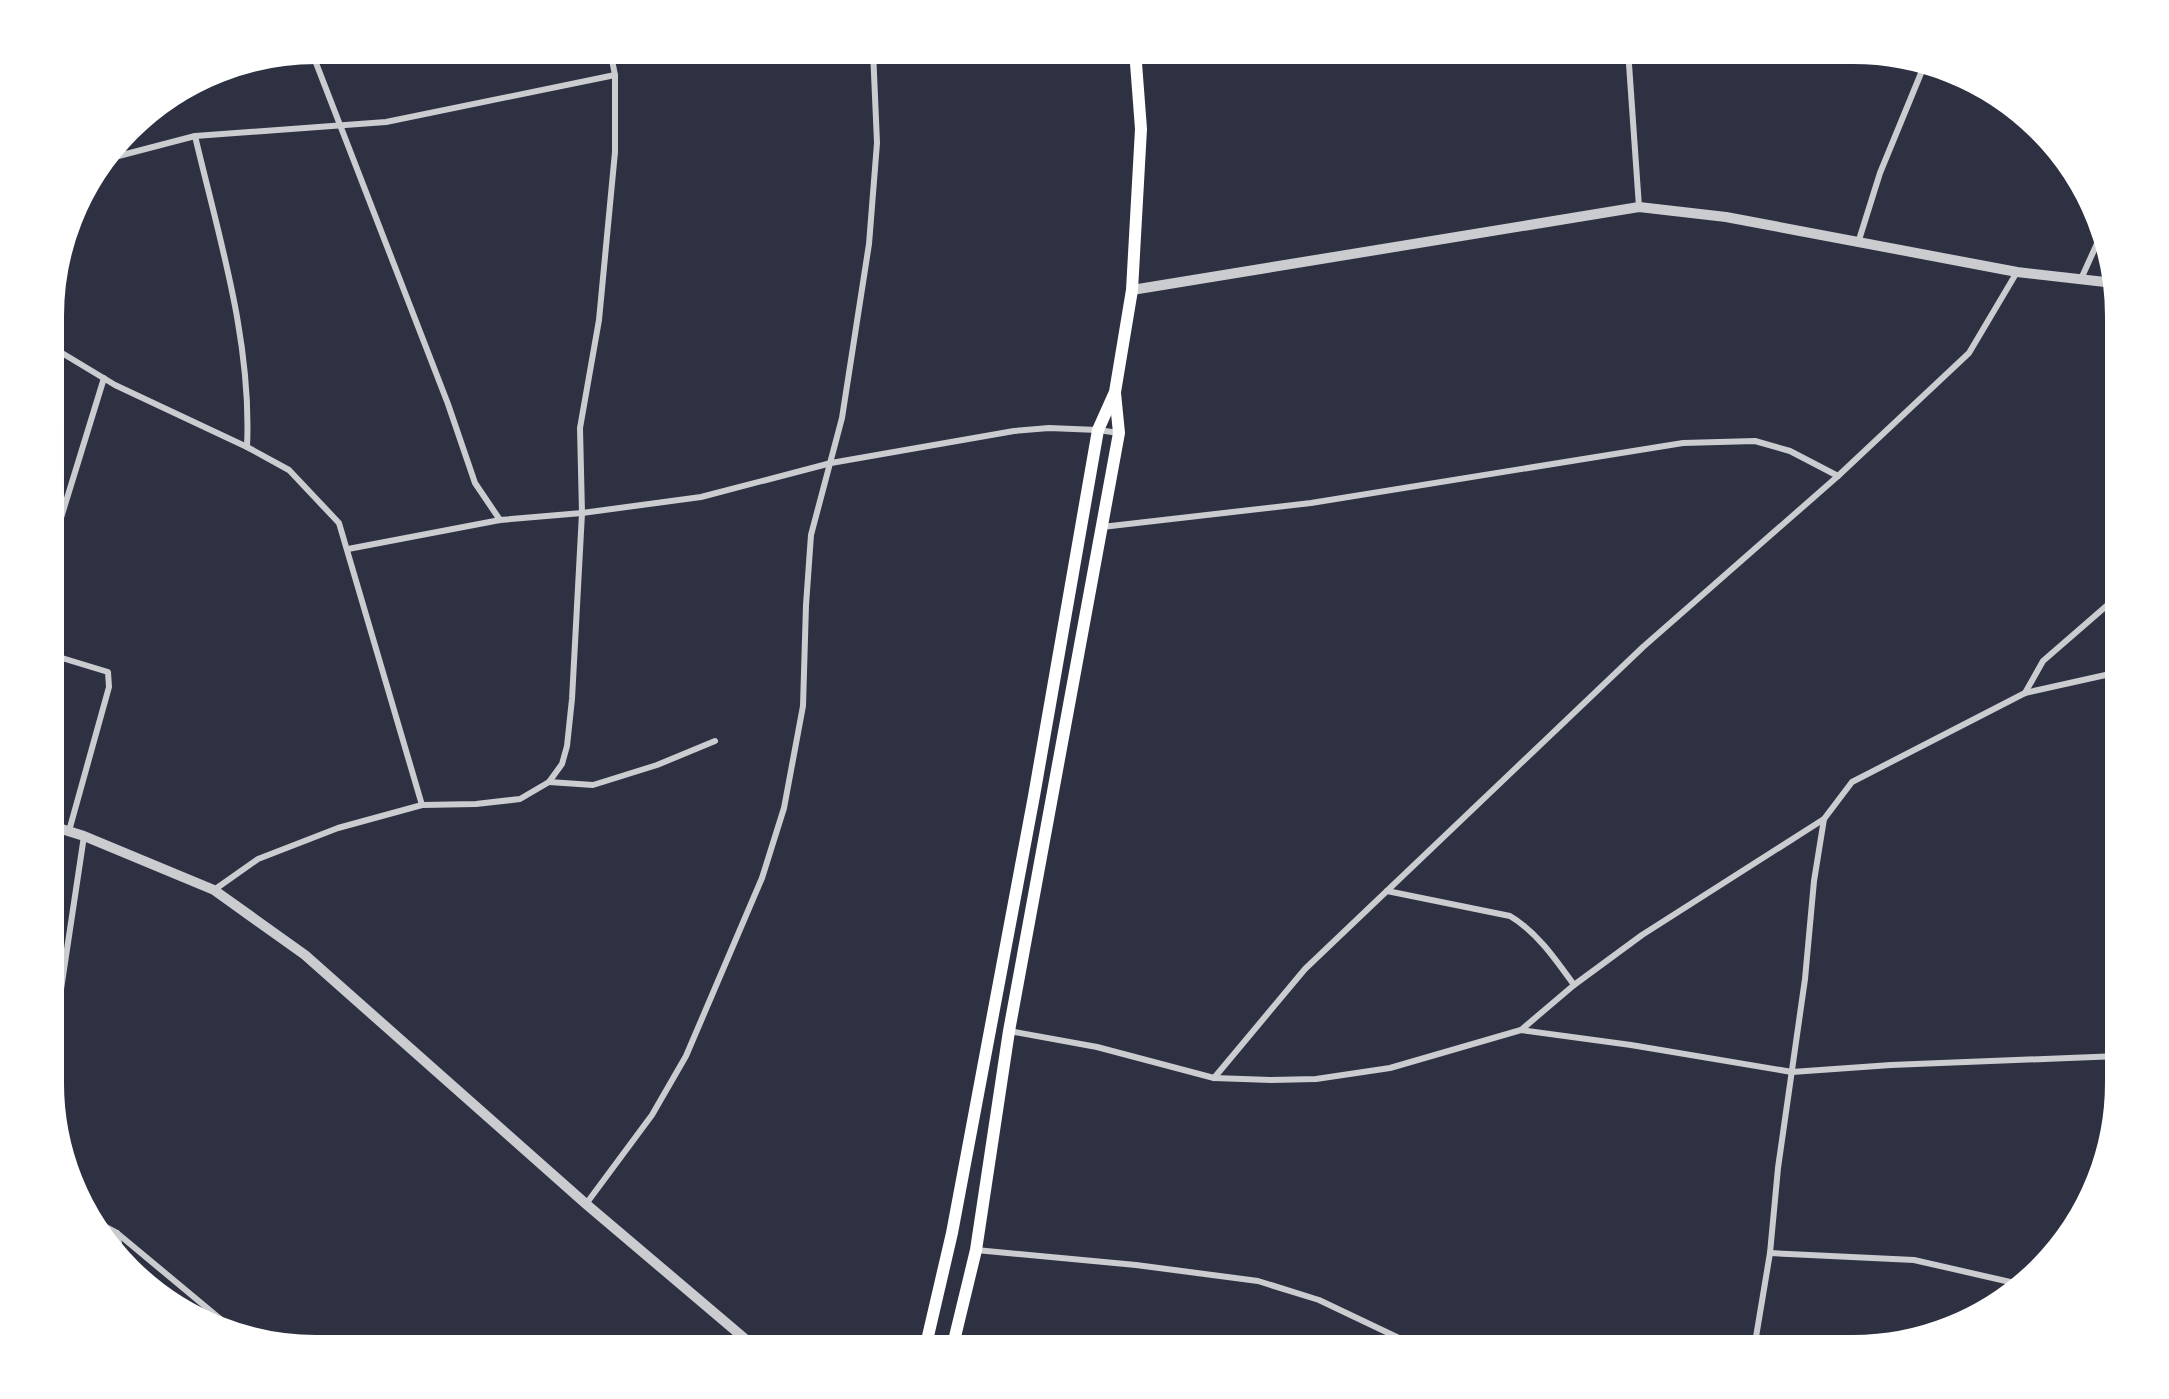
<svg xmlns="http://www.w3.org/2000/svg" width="2169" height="1399" viewBox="0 0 2169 1399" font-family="'Golos Text',sans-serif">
<rect width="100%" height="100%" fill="#2d3142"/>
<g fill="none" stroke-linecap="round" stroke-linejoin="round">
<g stroke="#caccd0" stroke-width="6">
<polyline points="311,50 448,404 475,483 500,520"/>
<polyline points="1628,50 1639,207"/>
<path d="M 195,136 C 219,238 252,341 247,447"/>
<polyline points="107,159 195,136 386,122 615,75"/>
<polyline points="1858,243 1880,173 1926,61"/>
<polyline points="2081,279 2100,237"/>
<polyline points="52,347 115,385 247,447 289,470 339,523 422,805"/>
<polyline points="1102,527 1311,503 1683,443 1755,441 1790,451 1838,476"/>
<polyline points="52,547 104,378"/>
<polyline points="348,549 500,520 582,513 701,497 831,463 1014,431 1049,428 1098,430 1119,433"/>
<polyline points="52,655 108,672 109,687 69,831"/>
<polyline points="2025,693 2043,661 2119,595"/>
<polyline points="549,782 593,785 657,765 715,741"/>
<polyline points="214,890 258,859 338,828 422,805 476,804 520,799 549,782 562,764 567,746 572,699 582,513 580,428 599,320 615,152 615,75 610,50"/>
<path d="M 1387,891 L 1510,916 C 1537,932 1556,960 1574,985"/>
<polyline points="52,1022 57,1016 84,836"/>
<polyline points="1521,1030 1631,1045 1792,1072 1891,1065 2119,1056"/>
<polyline points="1009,1031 1097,1047 1214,1078 1271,1080 1316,1079 1390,1068 1521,1030 1574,985 1642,935 1824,819 1852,782 2025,693 2119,672"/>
<polyline points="1214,1078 1305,969 1643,647 1838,476 1969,353 2017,272"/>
<polyline points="586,1204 652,1115 686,1056 762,878 784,808 803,706 806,605 811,535 842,418 869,244 877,143 873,50"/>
<polyline points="85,1216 117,1233 242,1337"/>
<polyline points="117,1233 121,1254"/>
<polyline points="976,1250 1136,1265 1258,1281 1319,1300 1422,1349"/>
<polyline points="1770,1253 1914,1260 2019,1284"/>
<polyline points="1754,1349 1770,1253 1778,1168 1805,979 1814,881 1824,819"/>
</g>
<g stroke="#caccd0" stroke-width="10">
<polyline points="1132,290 1639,207 1726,217 2017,272 2114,283"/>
<polyline points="52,826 84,836 214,890 305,955 586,1204 757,1349"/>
</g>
<g stroke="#fff" stroke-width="12">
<polyline points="925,1349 952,1233 1034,796 1098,430 1115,392 1132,290 1141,129 1135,50"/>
<polyline points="952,1349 976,1250 1009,1031 1119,433 1115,393"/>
</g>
</g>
<path d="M0 0H2169V1399H0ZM316 60H1853A256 256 0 0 1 2109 316V1083A256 256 0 0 1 1853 1339H316A256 256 0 0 1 60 1083V316A256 256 0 0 1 316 60Z" fill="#fff" fill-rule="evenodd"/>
<path fill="none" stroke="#fff" stroke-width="8" d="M316 60H1853A256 256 0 0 1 2109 316V1083A256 256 0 0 1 1853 1339H316A256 256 0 0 1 60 1083V316A256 256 0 0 1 316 60Z"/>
</svg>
